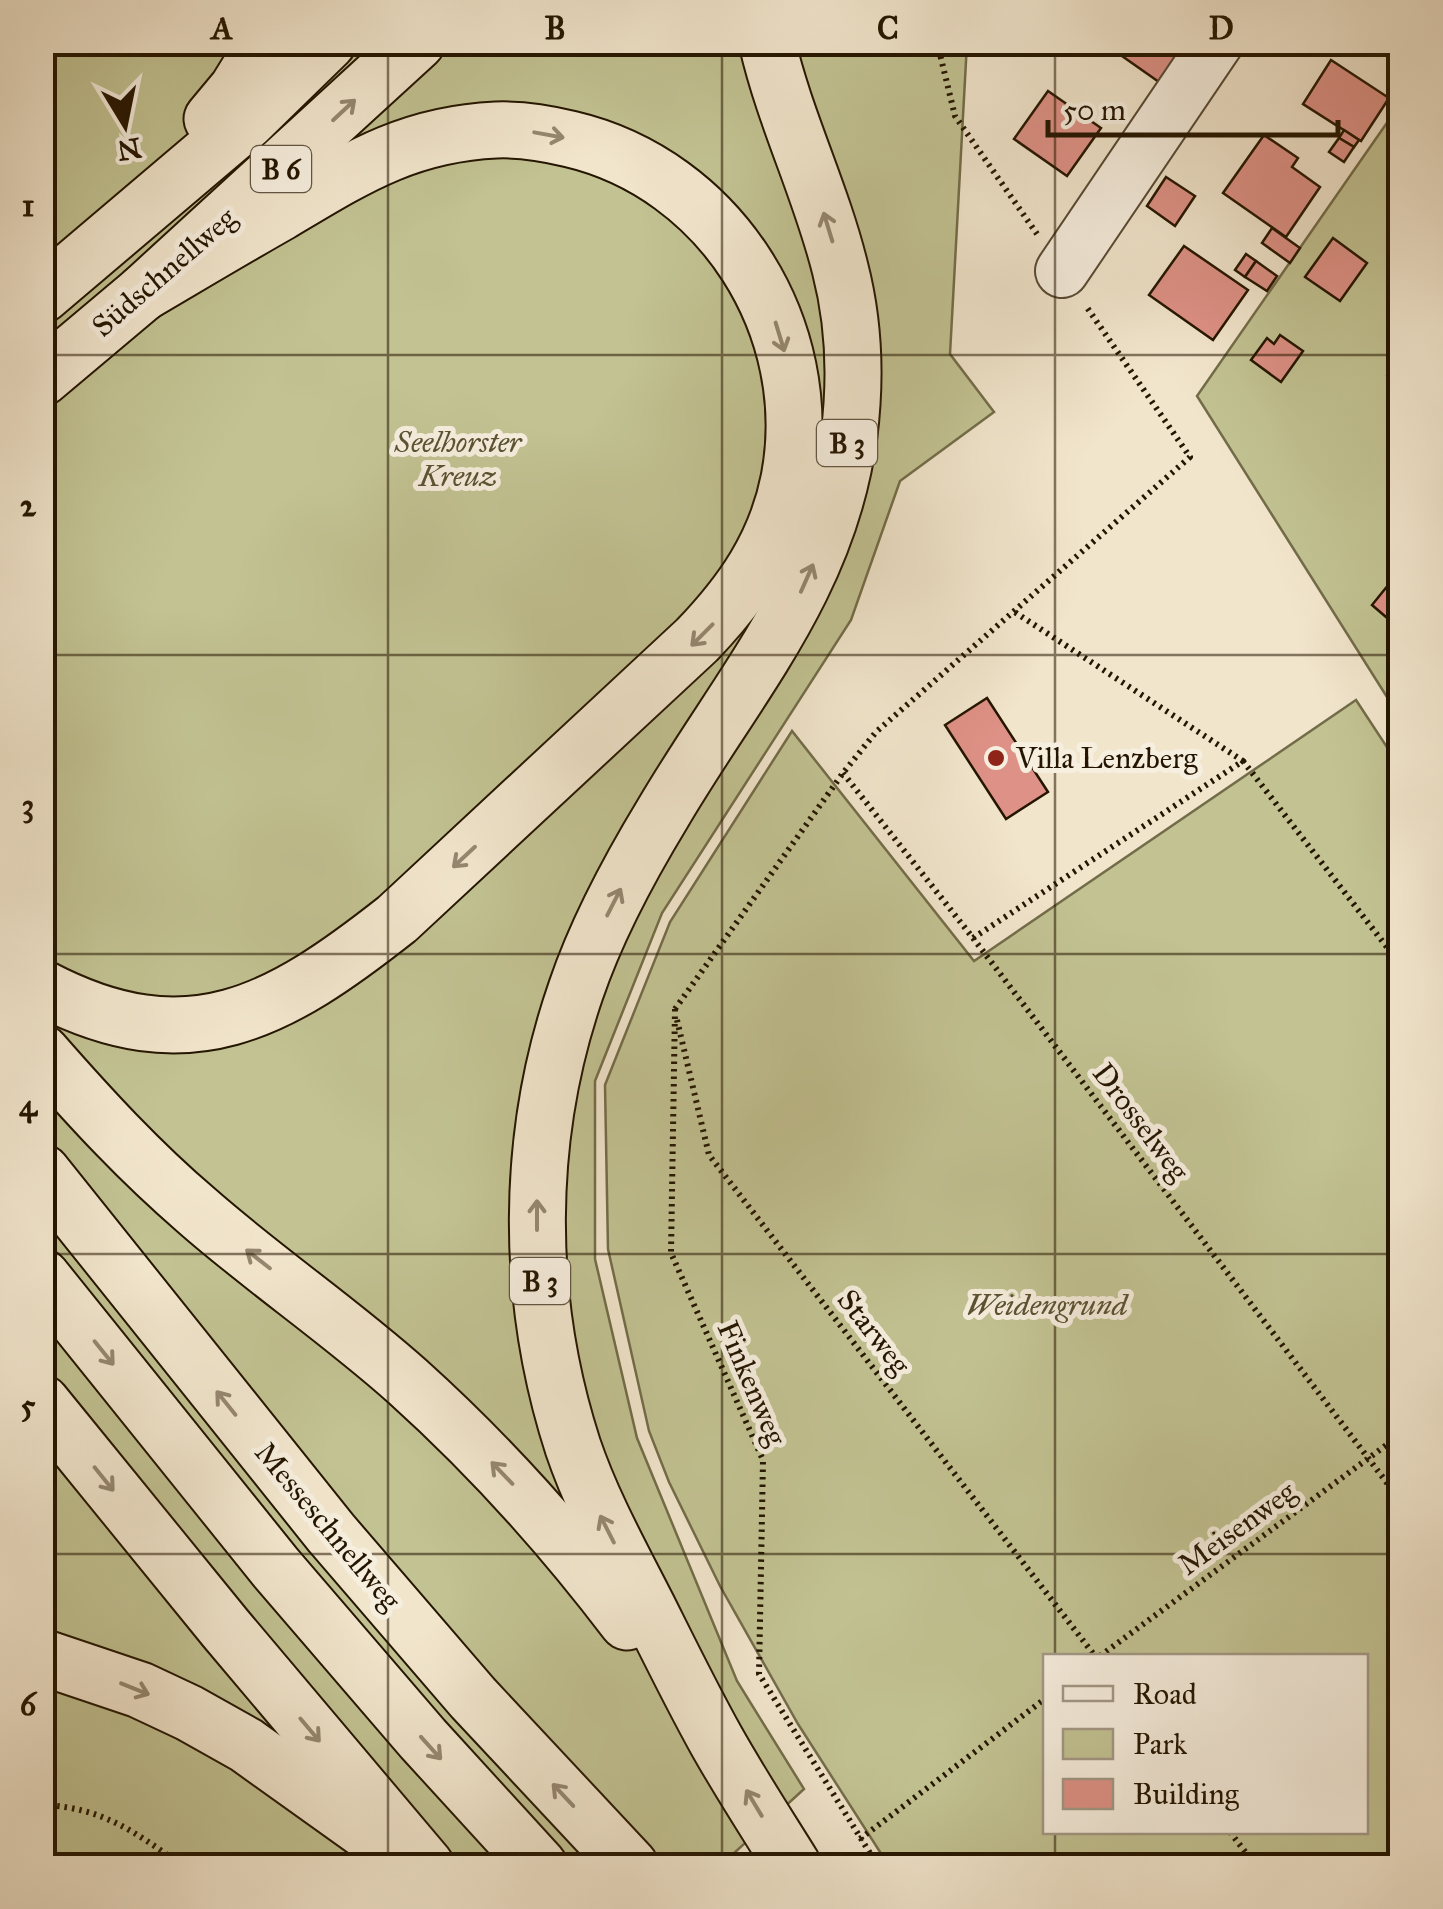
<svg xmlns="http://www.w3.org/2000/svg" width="1443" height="1909" viewBox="0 0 1443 1909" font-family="'IM FELL Great Primer',serif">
<rect width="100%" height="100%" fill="#f1e5cc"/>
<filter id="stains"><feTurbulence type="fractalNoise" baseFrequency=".002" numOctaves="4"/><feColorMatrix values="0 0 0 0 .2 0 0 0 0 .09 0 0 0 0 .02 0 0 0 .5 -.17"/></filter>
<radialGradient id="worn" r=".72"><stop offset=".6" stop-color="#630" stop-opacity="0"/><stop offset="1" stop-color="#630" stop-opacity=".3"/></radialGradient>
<g fill="#c2c292" stroke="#736c49" stroke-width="2.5" fill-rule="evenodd">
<polygon points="42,43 967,43 950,354 994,412 900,481 851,620 662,913 595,1081 595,1259 637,1438 737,1681 804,1789 720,1866 43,1866"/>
<polygon points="1400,104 1400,680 1387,697 1197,396"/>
<path d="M 1356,700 L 1400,767 L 1400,1866 L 889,1866 L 798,1724 L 720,1586 L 669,1482 L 649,1431 L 608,1249 L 605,1085 L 670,922 L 792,731 L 974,961 ZM 1366,1656 L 1366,1832 L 1046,1832 L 1046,1656 Z"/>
</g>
<g fill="#de9186" stroke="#241500" stroke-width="2.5">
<polygon points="1102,42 1167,42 1169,44 1166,48 1177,55 1159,82"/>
<polygon points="1331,60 1389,98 1361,141 1303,104"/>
<polygon points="1048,91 1101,128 1067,176 1014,139"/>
<polygon points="1344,130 1359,140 1354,147 1339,138"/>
<polygon points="1264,135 1298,158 1292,167 1320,187 1286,237 1223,193"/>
<polygon points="1339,138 1354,147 1344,162 1329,152"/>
<polygon points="1166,177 1195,196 1175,226 1147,206"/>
<polygon points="1272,228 1300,248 1290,263 1262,243"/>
<polygon points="1333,238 1367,263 1340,301 1305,277"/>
<polygon points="1184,246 1248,290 1213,340 1149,295"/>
<polygon points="1246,254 1256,261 1245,277 1235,270"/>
<polygon points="1256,261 1277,276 1267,291 1245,277"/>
<polygon points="1280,335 1303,351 1281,382 1251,360 1267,338 1274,344"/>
<polygon points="1393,579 1400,586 1400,629 1372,605"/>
<polygon points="987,698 1048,792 1006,819 945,725"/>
</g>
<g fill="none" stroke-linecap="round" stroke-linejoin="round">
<g stroke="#574933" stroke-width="56">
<polyline id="minor" points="1062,271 1217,42"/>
</g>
<g stroke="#241500" stroke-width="59">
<g id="highway">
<path d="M 767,42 C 785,120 821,191 840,268 C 854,322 856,380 849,435 C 829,587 737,687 663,813 C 629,869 597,928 576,990 C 525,1137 525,1299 573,1447 C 592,1503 621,1555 648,1608 C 670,1652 692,1697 716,1740 C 740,1783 767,1824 793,1866"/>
<polyline points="212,119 237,89 266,42"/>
<polyline points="42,295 247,121 328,42"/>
<polyline points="42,378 143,293 417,42"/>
<path d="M 42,988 C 189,1065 279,1012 397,919 L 697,640 C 742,593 776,545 789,479 C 818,328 720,174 570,139 C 546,133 521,129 496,130 C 407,134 354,169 280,213 C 234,239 189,266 143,293"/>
<path d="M 42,1053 C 91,1109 140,1162 196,1210 C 264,1270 340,1321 408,1382 C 489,1455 561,1535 627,1622"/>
<polyline points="42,1172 331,1533 473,1698 630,1866"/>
<polyline points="42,1277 276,1568 423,1739 539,1866"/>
<polyline points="42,1403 226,1629 426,1866"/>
<polyline points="42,1657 140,1690 189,1713 246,1745 376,1838"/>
</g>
</g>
<g stroke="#241500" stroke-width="6" stroke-dasharray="2.5 5" stroke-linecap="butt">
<polyline points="937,42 955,116 1037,234"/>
<polyline points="1388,377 1400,361"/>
<polyline points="1243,761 1400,964"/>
<polyline points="843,773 973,938 1400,1500"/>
<polyline points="973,938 1243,761 1013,611"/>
<polyline points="675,1009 843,773 876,732 1190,457 1086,306"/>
<polyline points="675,1009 671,1253 763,1460 759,1674 878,1866"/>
<polyline points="677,1020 709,1155 1095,1656"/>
<polyline points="1100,1656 1400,1435"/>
<path d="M 42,1805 C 103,1807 136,1833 183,1866"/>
<polyline points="1230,1832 1256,1866"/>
<polyline points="860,1839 1046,1698"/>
</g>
<use href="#minor" stroke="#f6eede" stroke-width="52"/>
<use href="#highway" stroke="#f1e5cc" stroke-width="55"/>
</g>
<defs><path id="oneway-shaft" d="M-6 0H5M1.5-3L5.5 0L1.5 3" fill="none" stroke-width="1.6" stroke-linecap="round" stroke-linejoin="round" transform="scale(2.5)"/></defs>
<g stroke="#958770">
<use href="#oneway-shaft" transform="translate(344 110) rotate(-43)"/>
<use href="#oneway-shaft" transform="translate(549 135) rotate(10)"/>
<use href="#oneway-shaft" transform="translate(828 227) rotate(-107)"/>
<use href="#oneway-shaft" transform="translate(780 337) rotate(73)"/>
<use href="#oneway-shaft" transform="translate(807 578) rotate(-66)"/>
<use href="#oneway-shaft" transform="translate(702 635) rotate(135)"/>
<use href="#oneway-shaft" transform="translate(464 857) rotate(137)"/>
<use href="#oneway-shaft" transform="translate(614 902) rotate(-63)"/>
<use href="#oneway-shaft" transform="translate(537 1215) rotate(-90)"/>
<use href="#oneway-shaft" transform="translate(258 1259) rotate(-142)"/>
<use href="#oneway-shaft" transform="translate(104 1353) rotate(51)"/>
<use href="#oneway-shaft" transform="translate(226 1403) rotate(-129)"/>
<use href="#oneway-shaft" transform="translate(502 1473) rotate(-134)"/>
<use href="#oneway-shaft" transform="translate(104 1479) rotate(51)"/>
<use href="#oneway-shaft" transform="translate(607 1529) rotate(-117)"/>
<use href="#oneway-shaft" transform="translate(135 1689) rotate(22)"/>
<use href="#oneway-shaft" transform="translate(310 1730) rotate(50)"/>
<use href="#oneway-shaft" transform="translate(431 1748) rotate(48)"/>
<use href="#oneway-shaft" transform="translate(563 1795) rotate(-133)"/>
<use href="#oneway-shaft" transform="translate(754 1803) rotate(-121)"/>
</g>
<path fill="none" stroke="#241500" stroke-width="2.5" stroke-opacity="0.55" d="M 388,42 L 388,1866M 722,42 L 722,1866M 1055,42 L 1055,1656M 42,355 L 1400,355M 42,655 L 1400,655M 42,954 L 1400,954M 42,1254 L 1400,1254M 42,1554 L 1400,1554M 1055,1832 L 1055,1866"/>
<circle fill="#8f2418" stroke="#f6eede" stroke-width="4" cx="996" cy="758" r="10"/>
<g text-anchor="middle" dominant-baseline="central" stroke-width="10" stroke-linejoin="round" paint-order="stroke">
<g fill="#f6eede" stroke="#635643" stroke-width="2.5">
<rect x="251" y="146" width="60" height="46" rx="8"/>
<rect x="817" y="420" width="60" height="46" rx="8"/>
<rect x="510" y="1258" width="60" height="46" rx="8"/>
</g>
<g font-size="28" font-weight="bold" fill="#241500">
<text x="281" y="169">B 6</text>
<text x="847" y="443">B 3</text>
<text x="540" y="1281">B 3</text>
</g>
<g font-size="30" fill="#241500" stroke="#f6eede">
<text transform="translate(164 272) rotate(-41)">Südschnellweg</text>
<text transform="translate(1141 1122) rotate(53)">Drosselweg</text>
<text transform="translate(874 1332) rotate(52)">Starweg</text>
<text transform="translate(752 1383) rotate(67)">Finkenweg</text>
<text transform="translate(328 1526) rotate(50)">Messeschnellweg</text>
<text transform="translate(1237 1528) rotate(-36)">Meisenweg</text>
</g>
<g font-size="30" font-style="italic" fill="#5b5233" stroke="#f6eede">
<text x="458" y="442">Seelhorster<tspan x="458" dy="34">Kreuz</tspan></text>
<text x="1047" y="1305">Weidengrund</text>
</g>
<g font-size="30" fill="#241500" stroke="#f6eede" text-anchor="start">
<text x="1016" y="758">Villa Lenzberg</text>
</g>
</g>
<rect width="1443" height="1909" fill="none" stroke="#f1e5cc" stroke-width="110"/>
<rect x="1043" y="1654" width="325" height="180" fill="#f6eede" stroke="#a29785" stroke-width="2.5"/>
<rect x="1063" y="1686" width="50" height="15" fill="#f6eede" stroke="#a29785" stroke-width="2.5"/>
<text x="1133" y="1704" font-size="30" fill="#241500">Road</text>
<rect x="1063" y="1729" width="50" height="30" fill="#c2c292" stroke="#a29785" stroke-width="2.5"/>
<text x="1133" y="1754" font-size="30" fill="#241500">Park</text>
<rect x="1063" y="1779" width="50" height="30" fill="#de9186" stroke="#a29785" stroke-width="2.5"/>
<text x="1133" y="1804" font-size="30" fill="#241500">Building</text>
<g transform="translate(125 125) rotate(170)" stroke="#f6eede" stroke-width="8" paint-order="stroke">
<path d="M0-8L18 38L0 25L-18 38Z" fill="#241500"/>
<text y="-15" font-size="28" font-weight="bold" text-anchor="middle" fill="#241500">N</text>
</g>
<path d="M1048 120v15h290v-15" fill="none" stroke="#241500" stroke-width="5"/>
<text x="1063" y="120" font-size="30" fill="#241500" stroke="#f6eede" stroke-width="8" paint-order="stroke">50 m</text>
<rect x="55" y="55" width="1333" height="1799" fill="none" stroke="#241500" stroke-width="4"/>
<g font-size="32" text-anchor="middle" font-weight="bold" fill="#241500">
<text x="222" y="39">A</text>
<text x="555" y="39">B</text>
<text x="888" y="39">C</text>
<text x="1221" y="39">D</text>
<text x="28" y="216">1</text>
<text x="28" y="516">2</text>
<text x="28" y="816">3</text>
<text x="28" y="1116">4</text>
<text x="28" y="1416">5</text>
<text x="28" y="1715">6</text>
</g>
<rect width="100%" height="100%" filter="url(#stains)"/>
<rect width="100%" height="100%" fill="url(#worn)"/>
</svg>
